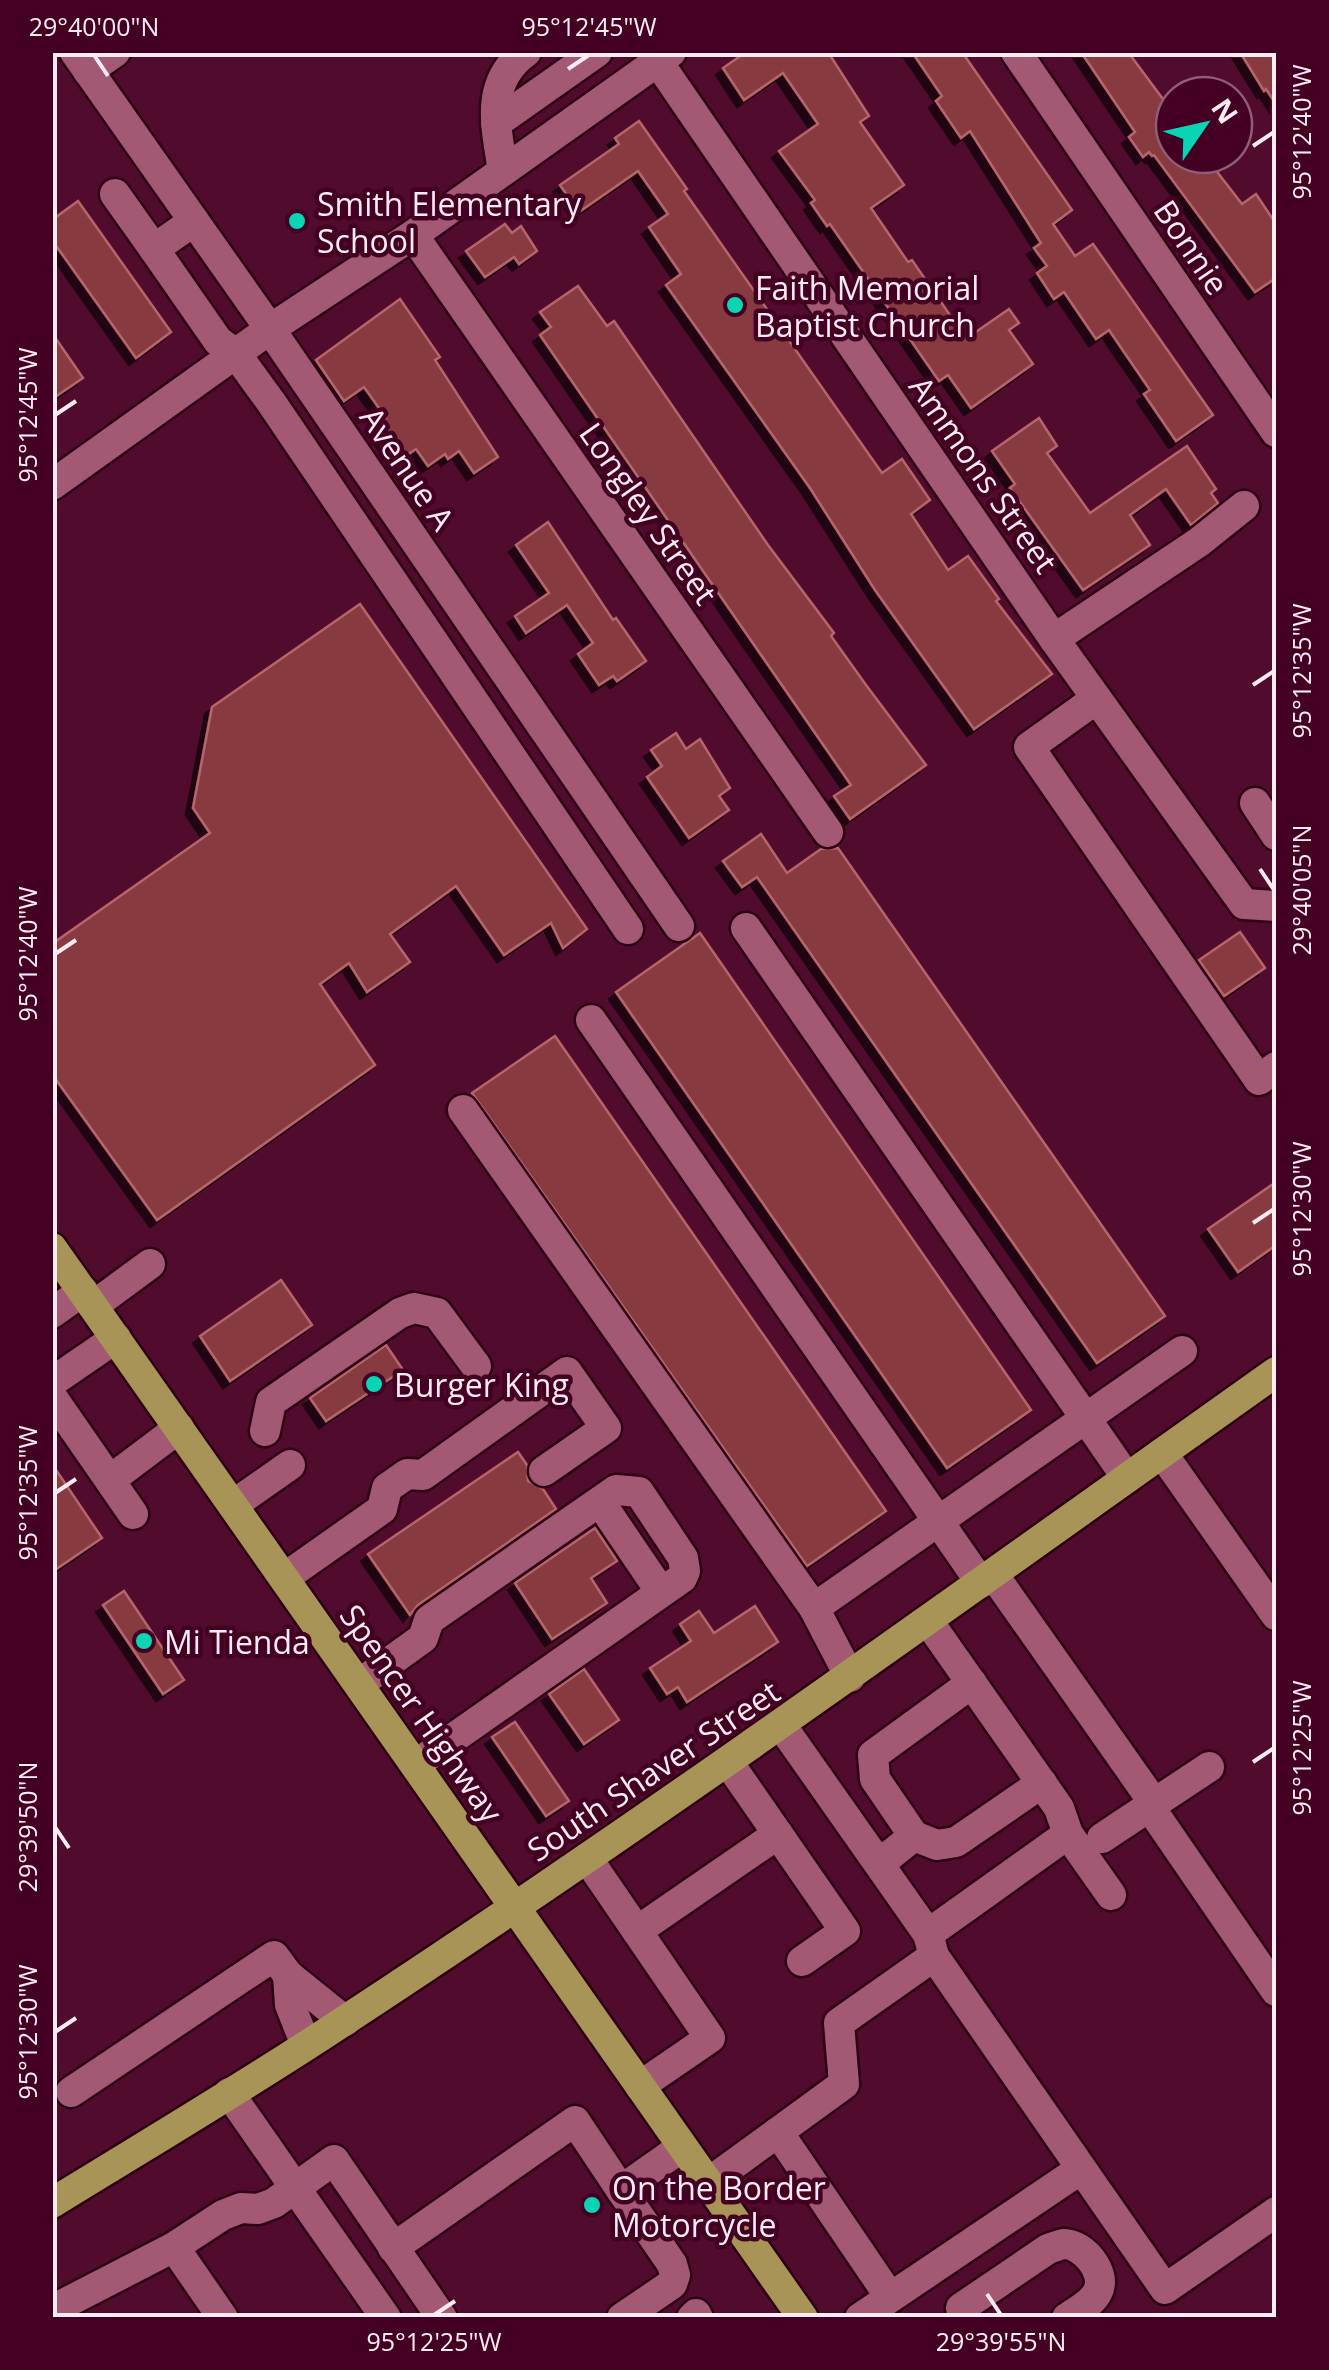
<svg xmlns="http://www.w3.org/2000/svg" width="1329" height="2370" viewBox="0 0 1329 2370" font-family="'Open Sans',sans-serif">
<defs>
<filter id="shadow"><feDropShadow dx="-7" dy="7" stdDeviation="0" flood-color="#0009"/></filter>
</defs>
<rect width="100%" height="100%" fill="#500b2d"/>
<g fill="#873a41" stroke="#b6656a" stroke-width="2.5" filter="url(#shadow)">
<polygon points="746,52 828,52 869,116 860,122 904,185 871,208 908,262 912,260 954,321 958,319 970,336 1009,309 1019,323 1009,330 1033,364 971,408 948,375 939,381 830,224 827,226 811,203 815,200 779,151 818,124 783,73 744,100 723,68"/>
<polygon points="912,52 962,52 1072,210 1053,224 1075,256 1093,244 1213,415 1176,441 1144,394 1150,390 1109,330 1096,339 1064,292 1054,299 1037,273 1047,266 1034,248 1041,243 970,131 961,138 936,101 942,96"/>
<polygon points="1081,52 1128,52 1174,114 1174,155 1204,155 1242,204 1256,194 1276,224 1276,278 1255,292 1154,155 1152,156 1149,152 1143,157 1129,137 1135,132"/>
<polygon points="1240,52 1276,52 1276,104 1266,89 1264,91"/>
<polygon points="639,121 687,189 684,191 882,473 902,459 930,500 911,514 948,570 968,556 999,599 996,601 1052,674 974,729 875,590 810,488 666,285 681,274 649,227 668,214 638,171 579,212 560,185 619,144 615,138"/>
<polygon points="78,201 171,332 136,358 52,240 52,220"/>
<polygon points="505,224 512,233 521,226 537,251 519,264 514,257 485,277 466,251"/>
<polygon points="578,286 607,326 614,321 768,545 834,633 831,636 866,685 926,765 850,819 834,796 851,785 540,335 551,327 540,312"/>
<polygon points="400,299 440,357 435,360 498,457 474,473 459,451 448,459 445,454 428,466 416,449 398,461 374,426 386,418 364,387 344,401 316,360"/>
<polygon points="52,333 83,378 52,399"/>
<polygon points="1039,418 1057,446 1047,453 1090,513 1187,446 1216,489 1211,493 1218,503 1191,525 1166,489 1130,515 1150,545 1083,590 1010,488 1015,484 992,451"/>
<polygon points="548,522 613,620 616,618 646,661 617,681 613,676 599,685 578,654 593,643 567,605 526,633 515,616 549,593 516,545"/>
<polygon points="360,604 587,929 563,948 551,923 504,955 456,886 390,934 410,962 367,992 349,963 320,984 375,1065 157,1220 52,1074 52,944 210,833 193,808 212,707"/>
<polygon points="676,733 686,749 700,739 730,788 719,796 729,810 689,838 647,777 662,766 651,750"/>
<polygon points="761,834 787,873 821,849 838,848 1165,1316 1097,1363 757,877 742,887 723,861"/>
<polygon points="1240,932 1265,968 1224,996 1199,960"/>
<polygon points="700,933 1031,1410 947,1468 616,992"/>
<polygon points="555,1036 886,1511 807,1566 472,1093"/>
<polygon points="1276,1182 1276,1245 1238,1272 1208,1229"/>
<polygon points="281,1280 312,1325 230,1381 200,1336"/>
<polygon points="386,1345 403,1370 326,1421 310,1398"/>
<polygon points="518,1452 527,1465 528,1481 543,1489 556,1509 418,1605 410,1615 368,1554"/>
<polygon points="52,1464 102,1538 52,1572"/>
<polygon points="595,1528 617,1561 591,1578 607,1603 552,1639 515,1583"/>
<polygon points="124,1591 184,1680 163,1694 103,1605"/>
<polygon points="755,1606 778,1642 687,1702 678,1687 667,1694 650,1668 691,1641 680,1624 699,1611 714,1633"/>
<polygon points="584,1669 619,1720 584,1744 549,1694"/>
<polygon points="515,1722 569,1801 546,1816 492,1737"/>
</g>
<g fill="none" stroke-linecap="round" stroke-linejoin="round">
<g stroke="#2e0015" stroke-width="35">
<g id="minor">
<polyline points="75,52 270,329 679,926"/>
<polyline points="1016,52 1276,432"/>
<polyline points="658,62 1054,639 1244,904 1276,906"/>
<polyline points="88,71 115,52"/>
<polyline points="496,123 597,52"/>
<path d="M 503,171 C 496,126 484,82 526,52"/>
<polyline points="115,194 154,249 194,221"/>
<polyline points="413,235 828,832"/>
<polyline points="154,249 218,341 236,354 271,402 628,929"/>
<polyline points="52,485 270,329 413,235 671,52"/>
<polyline points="1054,639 1199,542 1244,506"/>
<polyline points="1096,699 1029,747 1259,1080 1276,1067"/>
<polyline points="1255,803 1276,835"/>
<polyline points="746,928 1127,1478"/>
<polyline points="591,1020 981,1583"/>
<polyline points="463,1110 814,1608 850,1677"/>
<polyline points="93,1306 150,1264"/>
<polyline points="52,1313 83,1291"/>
<polyline points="52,1382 116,1338"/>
<polyline points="52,1397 133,1514"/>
<polyline points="265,1431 271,1402 400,1313 414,1308 437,1313 476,1366"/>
<polyline points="1162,1453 1276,1615"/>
<polyline points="110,1480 179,1428"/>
<polyline points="600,1502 661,1592"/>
<polyline points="233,1505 290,1465"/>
<polyline points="993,1574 1154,1803"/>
<polyline points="284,1578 382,1509 387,1488 407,1474 423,1475 567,1372 606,1428 544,1471"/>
<polyline points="814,1608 1182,1351"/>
<polyline points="928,1621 1059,1808 1068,1834 1111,1895"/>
<polyline points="359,1684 423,1638 429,1620 616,1490 639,1492 683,1558 685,1571 682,1578 415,1765"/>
<polyline points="781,1725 928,1934 934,1956 1165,2289 1276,2212"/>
<polyline points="728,1762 845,1931 802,1961"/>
<polyline points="1149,1806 1276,1991"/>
<polyline points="914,1836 937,1845 956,1842 1042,1783"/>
<polyline points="1102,1838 1209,1767"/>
<polyline points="587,1858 710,2038 640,2086"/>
<polyline points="879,1864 914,1836 875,1779 873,1755 972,1683"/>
<polyline points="637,1931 778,1834"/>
<polyline points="928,1934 1068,1834"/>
<polyline points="288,1975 290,2005 306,2045"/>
<polyline points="71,2092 274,1956 288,1975 345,2021"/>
<polyline points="229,2093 386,2318"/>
<polyline points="778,2132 890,2297"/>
<polyline points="708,2183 844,2084 839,2023 934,1956"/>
<polyline points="174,2247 223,2318"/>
<polyline points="393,2248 575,2121 621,2190"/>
<path d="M 961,2308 L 1048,2249 C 1051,2248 1061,2244 1064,2244 C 1083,2244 1107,2272 1098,2291 C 1093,2303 1078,2310 1067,2318"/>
<polyline points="52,2310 174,2247 223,2215 241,2208 258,2209 274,2203 334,2160 442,2318"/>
<polyline points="622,2318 672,2284 675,2275 672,2264 621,2190 682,2147"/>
<polyline points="692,2318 696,2314 698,2318"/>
<polyline points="860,2318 1081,2169"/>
</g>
</g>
<g stroke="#2e0015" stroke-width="35">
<g id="major">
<polyline points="52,1248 803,2318"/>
<path d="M 52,2203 C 151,2142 251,2083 347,2019 C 663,1812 969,1590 1276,1372"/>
</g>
</g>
<use href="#minor" stroke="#a35874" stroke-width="30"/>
<use href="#major" stroke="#a89456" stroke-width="30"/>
</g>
<path fill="none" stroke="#ffecf2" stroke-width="4" d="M 94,55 L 108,76M 568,69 L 589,55M 1253,146 L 1274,132M 55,415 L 76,401M 1253,685 L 1274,671M 1260,869 L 1274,890M 55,954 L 76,940M 1253,1223 L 1274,1209M 55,1493 L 76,1479M 1253,1762 L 1274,1748M 55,1827 L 69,1848M 55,2032 L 76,2018M 987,2294 L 1001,2315M 434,2315 L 455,2301"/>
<g fill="#09d5b5" stroke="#440023" stroke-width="4">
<circle cx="297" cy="221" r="10"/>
<circle cx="735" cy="305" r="10"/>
<circle cx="374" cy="1384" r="10"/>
<circle cx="144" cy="1641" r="10"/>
<circle cx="592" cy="2205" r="10"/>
</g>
<g text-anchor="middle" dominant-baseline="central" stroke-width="9" stroke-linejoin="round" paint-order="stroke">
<g font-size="32" fill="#ffecf2" stroke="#440023" text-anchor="start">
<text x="317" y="203">Smith Elementary<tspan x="317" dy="37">School</tspan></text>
<text x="755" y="287">Faith Memorial<tspan x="755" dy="37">Baptist Church</tspan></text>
<text x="394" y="1384">Burger King</text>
<text x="164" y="1641">Mi Tienda</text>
<text x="612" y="2187">On the Border<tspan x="612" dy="37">Motorcycle</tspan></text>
</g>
<g font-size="32" fill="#ffecf2" stroke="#440023">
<text transform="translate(1192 247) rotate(56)">Bonnie</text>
<text transform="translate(408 468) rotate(56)">Avenue A</text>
<text transform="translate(984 474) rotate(55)">Ammons Street</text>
<text transform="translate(649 513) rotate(55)">Longley Street</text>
<text transform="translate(422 1713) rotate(55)">Spencer Highway</text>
<text transform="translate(653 1770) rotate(-34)">South Shaver Street</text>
</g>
</g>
<rect width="1329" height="2370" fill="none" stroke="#440023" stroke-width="110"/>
<g transform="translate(1204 125) rotate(56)"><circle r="48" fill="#440023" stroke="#8f5e76" stroke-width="2.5"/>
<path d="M0-8L18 38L0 25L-18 38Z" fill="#09d5b5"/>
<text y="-15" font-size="28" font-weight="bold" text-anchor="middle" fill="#ffecf2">N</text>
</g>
<rect x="55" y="55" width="1219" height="2260" fill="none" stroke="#ffecf2" stroke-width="4"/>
<g font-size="25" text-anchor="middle" fill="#ffecf2">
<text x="94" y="36">29°40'00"N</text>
<text x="589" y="36">95°12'45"W</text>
<text transform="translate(1302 132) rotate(-90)" y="9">95°12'40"W</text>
<text transform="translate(28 415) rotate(-90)" y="9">95°12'45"W</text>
<text transform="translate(1302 671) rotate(-90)" y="9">95°12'35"W</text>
<text transform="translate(1302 890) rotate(-90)" y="9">29°40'05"N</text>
<text transform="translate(28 954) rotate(-90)" y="9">95°12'40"W</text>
<text transform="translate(1302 1209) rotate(-90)" y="9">95°12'30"W</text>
<text transform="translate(28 1493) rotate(-90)" y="9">95°12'35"W</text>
<text transform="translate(1302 1748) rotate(-90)" y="9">95°12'25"W</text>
<text transform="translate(28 1827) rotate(-90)" y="9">29°39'50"N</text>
<text transform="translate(28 2032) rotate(-90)" y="9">95°12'30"W</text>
<text x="434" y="2351">95°12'25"W</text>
<text x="1001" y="2351">29°39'55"N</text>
</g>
</svg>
